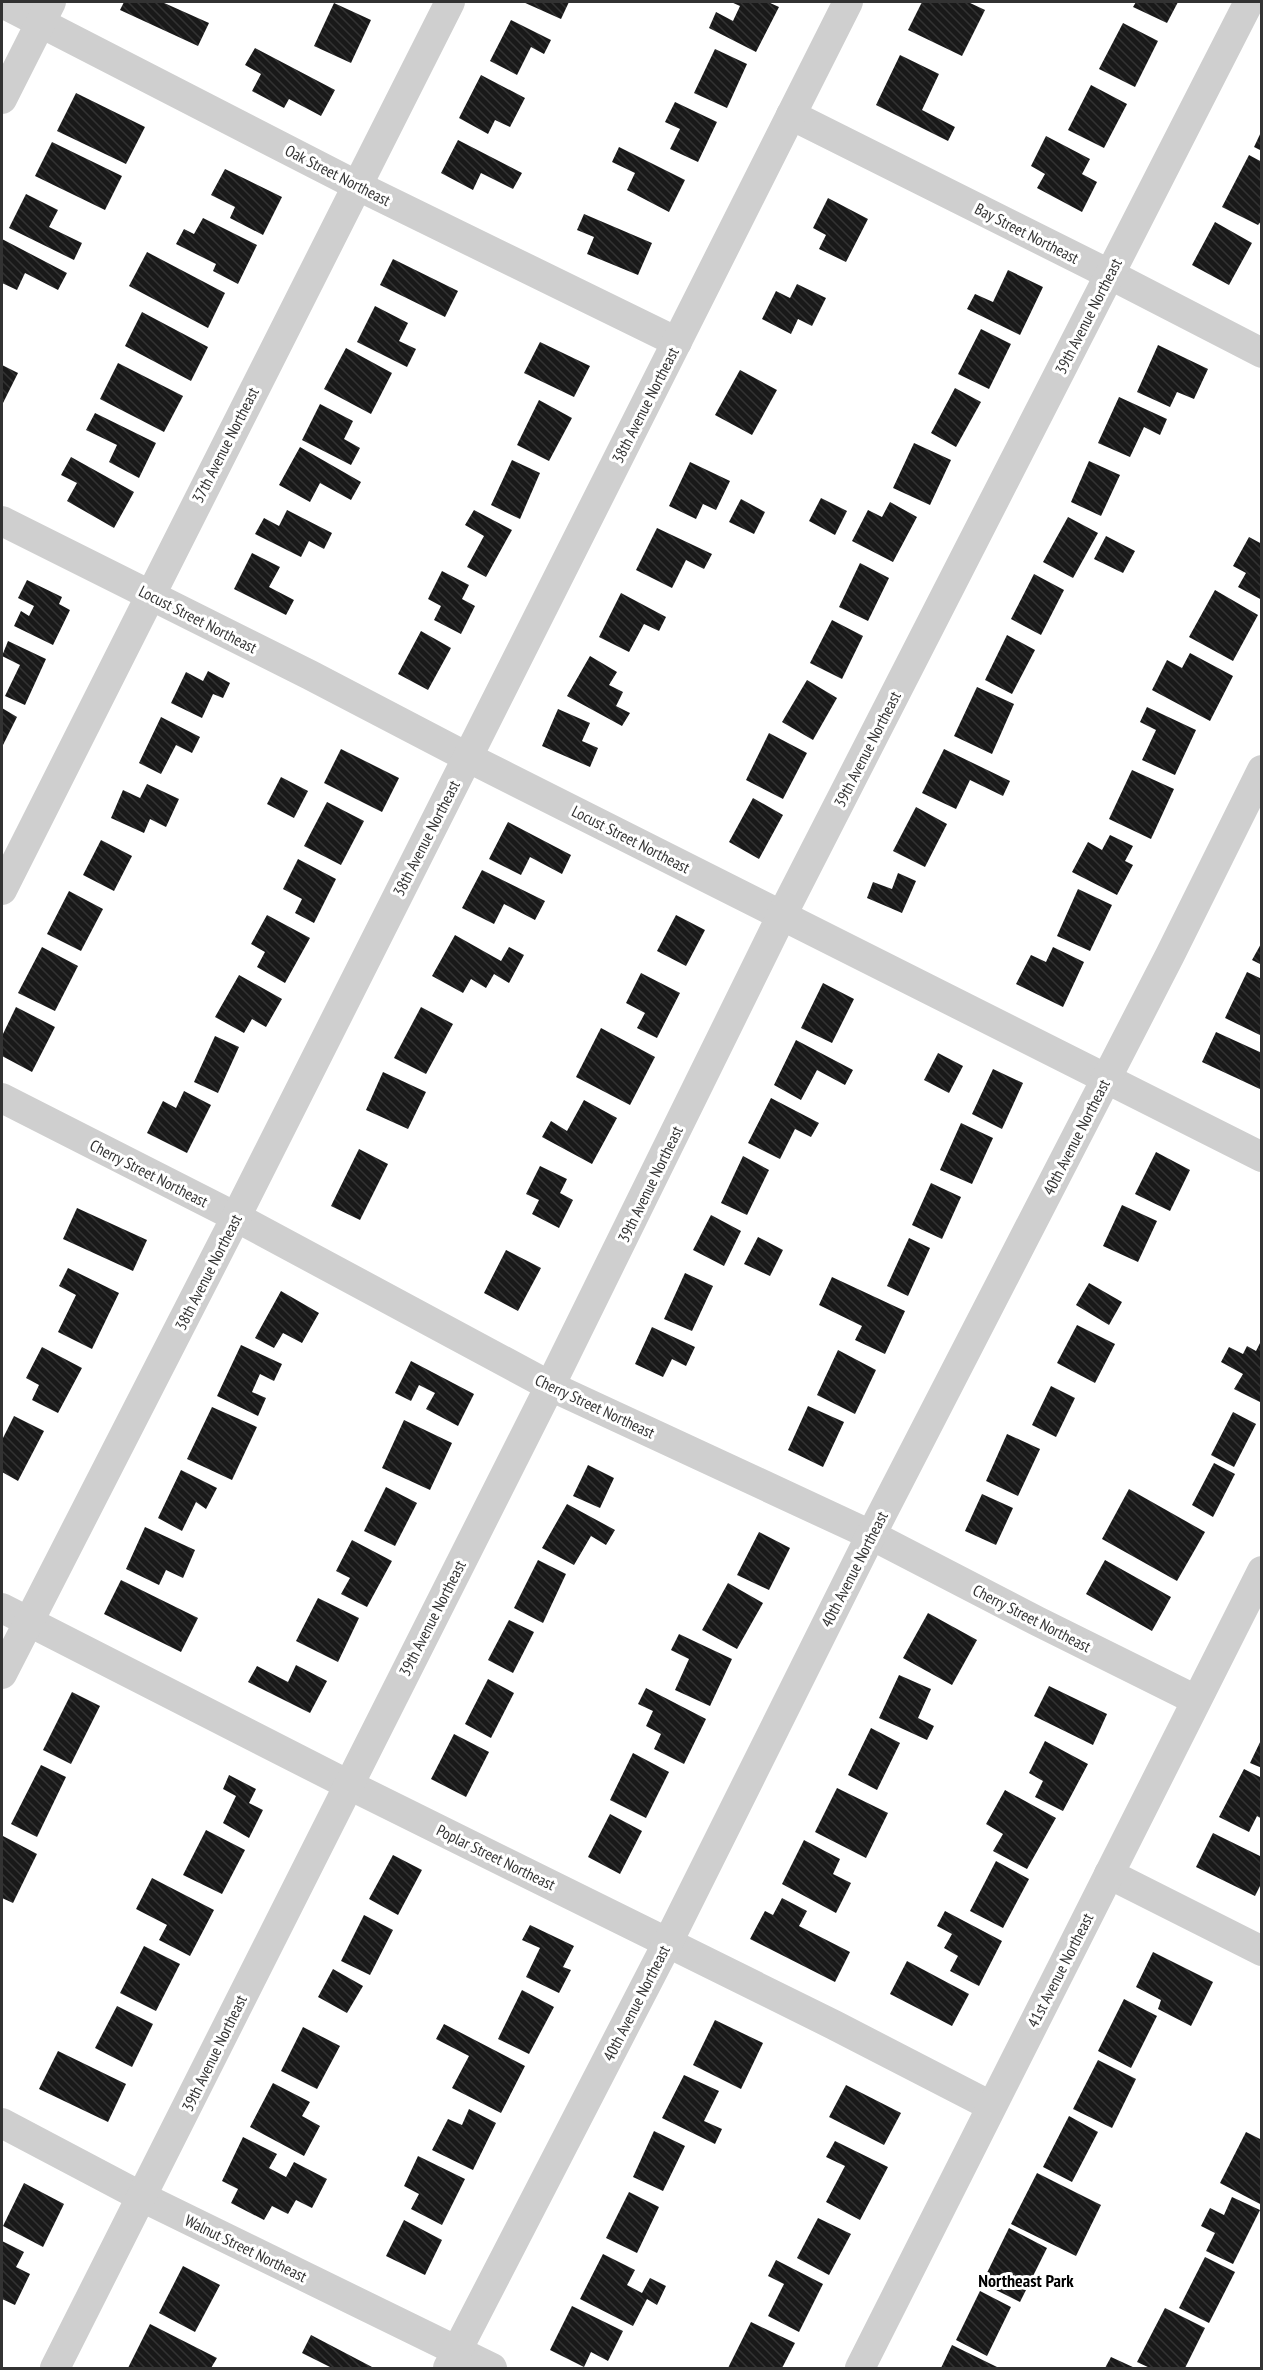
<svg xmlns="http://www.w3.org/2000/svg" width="1263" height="2370" viewBox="0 0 1263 2370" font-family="'PT Sans Narrow',sans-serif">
<defs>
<pattern id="building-back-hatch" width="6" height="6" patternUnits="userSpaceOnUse" patternTransform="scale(1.5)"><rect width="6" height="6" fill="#191919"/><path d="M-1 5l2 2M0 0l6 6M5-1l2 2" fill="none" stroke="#323232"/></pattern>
</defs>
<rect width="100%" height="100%" fill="#fff"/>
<g fill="url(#building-back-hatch)">
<polygon points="124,2 162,2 209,23 198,46 120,10"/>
<polygon points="523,2 569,2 561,19"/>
<polygon points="731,2 768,2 779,7 756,52 709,28 716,12 733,21 740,6"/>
<polygon points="922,2 968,2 985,10 962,56 908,30"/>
<polygon points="1136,2 1178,2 1167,23 1133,7"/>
<polygon points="334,3 371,20 351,63 314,46"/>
<polygon points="511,20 551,40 544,54 531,47 517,75 490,61"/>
<polygon points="1123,23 1158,41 1135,87 1099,69"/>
<polygon points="255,48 335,90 321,116 289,99 284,108 252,91 261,74 245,65"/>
<polygon points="715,49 747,64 727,108 694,93"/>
<polygon points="900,55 939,74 922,110 955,127 948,141 876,105"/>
<polygon points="481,75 525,98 510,127 495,120 488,134 459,118"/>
<polygon points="1091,85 1127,104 1104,148 1068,130"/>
<polygon points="76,93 145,127 126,164 57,131"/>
<polygon points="675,102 717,122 698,162 670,149 680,129 665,122"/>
<polygon points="1262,130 1262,151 1254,147"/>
<polygon points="1046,136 1090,159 1082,174 1097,182 1082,212 1037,188 1045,174 1031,166"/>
<polygon points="458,140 522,173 513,189 481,173 473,190 441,173"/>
<polygon points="52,142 122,176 105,210 35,176"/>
<polygon points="619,147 685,180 669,212 627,190 635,173 612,162"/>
<polygon points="1249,155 1262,162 1262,220 1258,225 1222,207"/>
<polygon points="225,169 282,197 263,235 230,218 235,207 211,195"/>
<polygon points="26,194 58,210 49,227 82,243 74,260 9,228"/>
<polygon points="828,198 868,219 846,262 819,249 826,235 813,228"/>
<polygon points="584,214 652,243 638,275 587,254 594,237 577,230"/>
<polygon points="203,218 257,245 238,284 213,271 216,264 176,244 184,229 194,234"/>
<polygon points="1215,222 1252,243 1229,285 1192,265"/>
<polygon points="2,239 67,273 58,290 25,273 17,290 2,283"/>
<polygon points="147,252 225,293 208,328 129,286"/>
<polygon points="393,259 458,291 445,317 380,285"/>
<polygon points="1008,270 1043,287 1020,335 967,309 975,294 993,302"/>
<polygon points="797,284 826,298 812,326 798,319 791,334 762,319 776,291 790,298"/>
<polygon points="375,306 408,323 399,341 416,349 407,367 357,342"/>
<polygon points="142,312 208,347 191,381 125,346"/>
<polygon points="981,329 1011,344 989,389 958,374"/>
<polygon points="540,342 590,366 574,397 524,373"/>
<polygon points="1158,345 1208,369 1194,399 1177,392 1170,407 1137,392"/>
<polygon points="346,348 392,373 371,414 324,389"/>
<polygon points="118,363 183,396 164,432 100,399"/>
<polygon points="2,365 18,373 2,405"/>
<polygon points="740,370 777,390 752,435 715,415"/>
<polygon points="955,388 981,402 956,447 931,433"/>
<polygon points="1119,397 1167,419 1160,435 1144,427 1130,457 1098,443"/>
<polygon points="539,400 572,418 549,461 517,445"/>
<polygon points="320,404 353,421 344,439 360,448 351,465 302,440"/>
<polygon points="95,413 156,443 139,478 109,462 117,445 86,430"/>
<polygon points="914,443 951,460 930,505 893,488"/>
<polygon points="300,447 361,482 351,500 320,483 310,502 279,485"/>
<polygon points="71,457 134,492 114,528 67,501 77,483 61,475"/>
<polygon points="512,460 540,473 520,519 491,505"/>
<polygon points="1089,461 1120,475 1101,516 1071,502"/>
<polygon points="690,462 730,481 716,510 703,504 696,519 669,506"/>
<polygon points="821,498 847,511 835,535 809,521"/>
<polygon points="741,499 765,512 754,534 729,522"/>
<polygon points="890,502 917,517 893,562 852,541 868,510 882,517"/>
<polygon points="287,510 332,533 324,549 309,541 301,557 255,534 264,518 279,526"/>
<polygon points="474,510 512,530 486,577 467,567 484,536 465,525"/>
<polygon points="1068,517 1098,533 1073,578 1043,562"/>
<polygon points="657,528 712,554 704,569 686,560 672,588 636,570"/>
<polygon points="1106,536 1135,551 1123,573 1094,559"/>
<polygon points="1249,537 1262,544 1262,600 1238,587 1246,573 1233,566"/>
<polygon points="252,553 280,567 269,587 294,600 286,615 234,589"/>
<polygon points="860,563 889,578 868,621 839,607"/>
<polygon points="442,571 469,585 462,599 475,606 461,634 434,620 441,606 428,599"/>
<polygon points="1034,574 1064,590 1041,635 1011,619"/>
<polygon points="27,580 62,597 59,604 70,610 53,645 14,626 21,611 29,616 34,606 18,598"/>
<polygon points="1215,590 1258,615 1233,661 1189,637"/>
<polygon points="621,593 666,617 659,631 644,624 629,652 599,637"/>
<polygon points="832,620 863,636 842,679 810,663"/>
<polygon points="421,631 451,648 428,690 398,674"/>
<polygon points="1007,635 1035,650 1012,694 985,680"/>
<polygon points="8,641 46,659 25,705 5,696 20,665 2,656"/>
<polygon points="1190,653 1233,676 1210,721 1152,690 1167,660 1182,668"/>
<polygon points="590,656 617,672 609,685 623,692 616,706 630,713 622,726 567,696"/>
<polygon points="208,671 230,683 223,698 213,694 202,718 171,703 186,672 203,681"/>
<polygon points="807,680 837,698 813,740 782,722"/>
<polygon points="977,687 1014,704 992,754 954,736"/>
<polygon points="1147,707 1196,730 1175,775 1142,760 1156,730 1140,722"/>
<polygon points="2,708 17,717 2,747"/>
<polygon points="558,709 590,723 582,741 598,748 590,767 542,746"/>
<polygon points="161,717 200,737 192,753 176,745 161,774 139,763"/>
<polygon points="769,733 807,753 783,799 746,780"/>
<polygon points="341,749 399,778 382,812 324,783"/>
<polygon points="944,749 1010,781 1003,796 970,780 956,809 922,793"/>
<polygon points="1132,770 1174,789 1151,839 1109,819"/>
<polygon points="281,777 308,791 294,818 267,804"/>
<polygon points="147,784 179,799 166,827 150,819 144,833 111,818 123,790 140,798"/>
<polygon points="753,798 783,815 759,859 729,842"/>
<polygon points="327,802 364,821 341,865 304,846"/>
<polygon points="916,807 947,824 925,867 893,851"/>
<polygon points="508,822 571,855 562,874 530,857 521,875 489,859"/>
<polygon points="1110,835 1133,846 1125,861 1133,865 1117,895 1072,872 1088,842 1102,850"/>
<polygon points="101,840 132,856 114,891 83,875"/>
<polygon points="298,859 336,879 314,923 295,913 302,899 283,889"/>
<polygon points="482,870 545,901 535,920 504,904 494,924 462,908"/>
<polygon points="898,873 916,881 902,913 867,898 873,882 892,889"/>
<polygon points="1078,889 1112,905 1090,951 1057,936"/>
<polygon points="69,891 103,909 81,951 47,934"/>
<polygon points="267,915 310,938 285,983 257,967 265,952 251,944"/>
<polygon points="676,915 705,930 686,966 657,951"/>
<polygon points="455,935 501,961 509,947 524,955 509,983 494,974 486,988 471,979 463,993 432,976"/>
<polygon points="1262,942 1262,965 1252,960"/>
<polygon points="42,947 78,966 55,1011 18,993"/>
<polygon points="1053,947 1084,962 1063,1007 1016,984 1031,955 1046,962"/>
<polygon points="1247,972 1262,979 1262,1036 1225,1018"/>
<polygon points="641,973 680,993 657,1038 637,1028 645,1013 626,1003"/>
<polygon points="239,975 282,999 266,1027 252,1019 244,1033 215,1017"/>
<polygon points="823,983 854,999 832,1043 801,1028"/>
<polygon points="16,1007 55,1027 32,1072 2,1056 2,1036"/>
<polygon points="421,1007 453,1024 426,1074 394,1058"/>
<polygon points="601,1028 655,1057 630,1105 576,1077"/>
<polygon points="1216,1032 1262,1053 1262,1090 1202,1062"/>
<polygon points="215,1036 239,1047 218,1093 194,1082"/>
<polygon points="796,1040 853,1070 845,1085 817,1070 801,1100 774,1085"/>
<polygon points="938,1053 963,1066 949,1093 924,1080"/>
<polygon points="993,1069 1023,1083 1002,1129 972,1114"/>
<polygon points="383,1072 426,1092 408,1129 366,1110"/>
<polygon points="184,1091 211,1105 187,1153 147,1133 163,1101 176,1108"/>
<polygon points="771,1098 819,1123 811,1137 795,1129 780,1159 748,1143"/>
<polygon points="584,1100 617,1118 592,1164 542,1137 551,1121 567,1131"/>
<polygon points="961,1123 993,1138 972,1184 940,1170"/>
<polygon points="359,1149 388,1164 360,1220 331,1206"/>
<polygon points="1156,1152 1190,1170 1170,1211 1135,1194"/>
<polygon points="743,1156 769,1170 747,1215 721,1203"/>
<polygon points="540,1166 567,1179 560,1193 573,1200 559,1228 532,1214 539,1200 526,1194"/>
<polygon points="931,1183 961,1197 942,1239 912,1225"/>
<polygon points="1122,1205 1157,1221 1138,1262 1103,1246"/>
<polygon points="77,1208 147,1240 133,1271 63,1239"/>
<polygon points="711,1215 741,1231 724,1266 693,1250"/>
<polygon points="758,1237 783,1250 770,1276 744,1264"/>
<polygon points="909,1238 930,1248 908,1296 887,1286"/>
<polygon points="506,1250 541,1268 518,1311 484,1293"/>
<polygon points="68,1268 119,1293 92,1349 58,1332 76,1295 59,1286"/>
<polygon points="685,1273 713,1286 692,1331 664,1319"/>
<polygon points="832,1277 905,1311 885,1354 855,1340 862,1326 819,1305"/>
<polygon points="1089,1283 1122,1302 1109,1325 1076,1305"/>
<polygon points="281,1291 319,1313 302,1343 283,1333 274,1348 255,1338"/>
<polygon points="1077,1325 1115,1344 1095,1383 1057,1363"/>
<polygon points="652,1327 695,1347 686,1366 672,1359 663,1377 635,1364"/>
<polygon points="1262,1339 1262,1403 1234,1389 1243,1374 1221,1362 1229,1347 1243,1354 1247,1346 1256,1351"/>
<polygon points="241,1345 282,1364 274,1381 260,1374 252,1392 266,1398 258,1416 217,1396"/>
<polygon points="42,1347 82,1368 58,1413 32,1400 39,1385 26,1378"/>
<polygon points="838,1350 876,1370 855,1414 817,1395"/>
<polygon points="411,1361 474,1394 458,1426 426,1409 435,1393 419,1385 411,1401 395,1393"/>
<polygon points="1051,1386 1075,1398 1056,1437 1032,1425"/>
<polygon points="808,1406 844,1422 823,1467 788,1450"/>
<polygon points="212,1407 257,1427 232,1480 187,1459"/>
<polygon points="1233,1412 1256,1424 1234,1467 1211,1455"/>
<polygon points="14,1416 44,1431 18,1481 2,1472 2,1440"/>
<polygon points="404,1420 452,1443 430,1490 382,1468"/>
<polygon points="1007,1434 1040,1449 1018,1496 986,1481"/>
<polygon points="1214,1463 1235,1474 1213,1517 1192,1505"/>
<polygon points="588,1465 614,1478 600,1508 573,1496"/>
<polygon points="181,1470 217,1488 206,1509 196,1502 182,1531 158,1518"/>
<polygon points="386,1487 417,1503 395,1546 364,1531"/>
<polygon points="1129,1489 1205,1532 1177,1581 1102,1539"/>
<polygon points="982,1494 1013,1508 996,1545 965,1531"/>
<polygon points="567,1504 615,1530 606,1545 591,1536 574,1565 542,1548"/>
<polygon points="145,1527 195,1550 183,1578 166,1570 159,1585 126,1569"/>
<polygon points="759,1532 790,1548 769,1590 737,1575"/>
<polygon points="352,1540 392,1561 367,1607 341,1594 350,1578 336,1571"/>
<polygon points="538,1560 566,1574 543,1623 514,1608"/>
<polygon points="1105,1560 1171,1597 1152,1631 1086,1594"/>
<polygon points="121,1580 198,1618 181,1652 104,1614"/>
<polygon points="728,1583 763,1603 737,1649 702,1630"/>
<polygon points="318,1598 359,1618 338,1662 296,1641"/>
<polygon points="928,1613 977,1640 952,1685 903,1658"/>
<polygon points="509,1620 534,1632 513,1673 488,1660"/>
<polygon points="679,1634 732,1659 710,1706 675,1690 689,1659 671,1650"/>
<polygon points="296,1665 327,1681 310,1713 248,1682 257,1666 288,1682"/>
<polygon points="899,1675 931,1689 918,1718 934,1726 927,1740 879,1718"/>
<polygon points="488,1679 514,1693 491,1738 465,1724"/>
<polygon points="1049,1686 1107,1714 1093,1745 1034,1716"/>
<polygon points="646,1688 706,1719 684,1764 654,1749 661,1734 646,1726 653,1711 638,1704"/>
<polygon points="72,1692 100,1706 71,1764 43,1750"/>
<polygon points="871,1728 900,1743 877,1790 848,1775"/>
<polygon points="454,1734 489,1752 466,1797 431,1779"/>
<polygon points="1262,1738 1262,1768 1250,1763"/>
<polygon points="1045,1741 1088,1764 1063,1811 1035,1797 1043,1781 1029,1773"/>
<polygon points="633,1753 669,1772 646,1818 610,1800"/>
<polygon points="41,1765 66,1777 37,1837 11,1824"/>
<polygon points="1244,1769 1262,1778 1262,1819 1257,1816 1249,1832 1219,1817"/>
<polygon points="229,1775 256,1789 249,1803 263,1810 249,1838 223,1823 236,1796 223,1789"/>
<polygon points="837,1788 888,1813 866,1858 815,1832"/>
<polygon points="1005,1790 1056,1818 1027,1869 993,1851 1003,1834 986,1824"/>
<polygon points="610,1814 642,1831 620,1874 588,1857"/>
<polygon points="206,1830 245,1850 222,1894 183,1875"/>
<polygon points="1213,1833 1262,1857 1262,1882 1255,1896 1196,1867"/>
<polygon points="3,1836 37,1854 13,1903 2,1898"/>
<polygon points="804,1840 840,1859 833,1874 851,1883 836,1913 782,1884"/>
<polygon points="393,1855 422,1870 398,1915 369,1899"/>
<polygon points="996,1861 1029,1879 1003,1928 970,1911"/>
<polygon points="152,1878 214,1910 190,1956 159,1940 167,1925 136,1909"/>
<polygon points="782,1898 807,1911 799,1926 850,1952 835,1982 750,1939 765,1911 773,1915"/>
<polygon points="945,1911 1002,1941 979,1986 950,1971 958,1956 944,1948 952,1934 937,1926"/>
<polygon points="364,1915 393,1930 370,1975 341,1961"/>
<polygon points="530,1925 574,1946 563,1967 571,1970 559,1993 526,1977 540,1948 522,1940"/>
<polygon points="144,1946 180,1964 156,2011 120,1993"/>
<polygon points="1153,1952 1213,1982 1191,2026 1158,2009 1161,2000 1136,1987"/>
<polygon points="907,1961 969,1994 952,2026 890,1994"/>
<polygon points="333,1969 363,1986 347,2013 318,1997"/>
<polygon points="522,1990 554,2007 529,2054 498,2039"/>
<polygon points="1124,1999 1157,2016 1131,2068 1098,2051"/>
<polygon points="117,2006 153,2024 132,2067 95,2048"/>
<polygon points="715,2020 763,2043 741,2089 693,2065"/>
<polygon points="444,2024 525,2066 501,2113 452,2088 469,2056 436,2039"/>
<polygon points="303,2027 340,2046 317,2089 281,2071"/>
<polygon points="58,2051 126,2084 108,2122 39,2089"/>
<polygon points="1098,2060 1136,2079 1112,2128 1073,2109"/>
<polygon points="684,2075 719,2091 704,2121 722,2129 715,2144 662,2118"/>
<polygon points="273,2083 310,2102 302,2116 320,2126 304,2156 250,2127"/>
<polygon points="846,2085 901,2113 884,2145 829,2117"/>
<polygon points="469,2109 496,2123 473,2170 432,2150 448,2119 462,2125"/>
<polygon points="1069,2116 1098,2132 1072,2182 1043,2167"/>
<polygon points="654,2131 685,2146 663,2191 633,2177"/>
<polygon points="1246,2132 1262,2140 1262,2205 1220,2183"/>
<polygon points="243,2137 277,2154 269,2168 286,2177 294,2162 327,2179 312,2208 296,2200 288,2214 272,2206 264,2220 231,2203 238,2189 222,2181"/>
<polygon points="835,2141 888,2167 860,2220 826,2202 845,2166 826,2157"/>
<polygon points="418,2156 465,2179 442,2225 411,2209 419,2194 404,2186"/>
<polygon points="1037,2173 1101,2205 1076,2256 1011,2224"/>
<polygon points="24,2183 64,2204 43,2247 3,2226"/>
<polygon points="629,2192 659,2207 637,2253 606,2238"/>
<polygon points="1232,2197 1260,2210 1233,2264 1206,2251 1215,2233 1201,2226 1210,2208 1224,2215"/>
<polygon points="818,2218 851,2234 829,2275 797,2258"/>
<polygon points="404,2220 442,2240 425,2275 386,2256"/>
<polygon points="1009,2228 1047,2248 1020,2302 982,2283"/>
<polygon points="2,2241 24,2252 16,2267 30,2274 15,2305 2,2299"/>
<polygon points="603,2254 635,2270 627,2285 642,2293 650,2278 666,2286 657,2305 647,2299 633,2326 580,2299"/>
<polygon points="1205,2257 1235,2272 1209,2323 1179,2308"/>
<polygon points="776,2260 823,2284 799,2332 768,2316 784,2284 768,2276"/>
<polygon points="183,2266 220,2285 195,2332 159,2313"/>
<polygon points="980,2291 1011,2307 987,2356 956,2340"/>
<polygon points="572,2306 623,2331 608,2361 591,2352 584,2367 550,2350"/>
<polygon points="1165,2308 1205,2328 1185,2368 1150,2368 1137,2362"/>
<polygon points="751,2322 795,2343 782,2368 728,2368"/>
<polygon points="150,2324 217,2358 211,2368 128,2368"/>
<polygon points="311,2335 372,2367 371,2368 332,2368 302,2353"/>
<polygon points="952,2345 997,2367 996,2368 941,2368"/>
<polygon points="1111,2357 1135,2368 1105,2368"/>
</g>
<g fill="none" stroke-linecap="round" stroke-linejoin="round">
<g stroke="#cfcfcf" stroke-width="30">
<polyline points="2,3 358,186 677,342"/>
<polyline points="2,99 51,2"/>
<polyline points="791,115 1109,274 1262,353"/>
<polyline points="2,521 310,675 467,757 1262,1157"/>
<polyline points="2,890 450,2"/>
<polyline points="2,1098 236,1217 550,1386 871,1535 1037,1621 1196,1700"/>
<polyline points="2,1608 347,1784 834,2025 991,2106"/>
<polyline points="2,1674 236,1217 848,2"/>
<polyline points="1109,1874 1262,1951"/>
<polyline points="2,2123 142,2197 492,2368"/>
<polyline points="55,2368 550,1386 782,915 1249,2"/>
<polyline points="448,2368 668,1942 871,1535 1170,955 1262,770"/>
<polyline points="860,2368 1262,1571"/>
</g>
</g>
<g text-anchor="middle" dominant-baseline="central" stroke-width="6" stroke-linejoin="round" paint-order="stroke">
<g font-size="16" fill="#323232" stroke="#fff">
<text transform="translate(338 175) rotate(27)">Oak Street Northeast</text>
<text transform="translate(1027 233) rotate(27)">Bay Street Northeast</text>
<text transform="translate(1088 316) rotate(-63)">39th Avenue Northeast</text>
<text transform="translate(645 405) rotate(-63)">38th Avenue Northeast</text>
<text transform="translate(225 445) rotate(-63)">37th Avenue Northeast</text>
<text transform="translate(198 619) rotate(27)">Locust Street Northeast</text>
<text transform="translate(867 749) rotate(-63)">39th Avenue Northeast</text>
<text transform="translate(426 838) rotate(-63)">38th Avenue Northeast</text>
<text transform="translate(631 839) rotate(27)">Locust Street Northeast</text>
<text transform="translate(1076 1137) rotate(-63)">40th Avenue Northeast</text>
<text transform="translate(149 1173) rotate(27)">Cherry Street Northeast</text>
<text transform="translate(650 1184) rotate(-64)">39th Avenue Northeast</text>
<text transform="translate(208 1272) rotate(-63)">38th Avenue Northeast</text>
<text transform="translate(595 1406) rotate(25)">Cherry Street Northeast</text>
<text transform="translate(854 1569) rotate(-63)">40th Avenue Northeast</text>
<text transform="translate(432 1618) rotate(-63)">39th Avenue Northeast</text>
<text transform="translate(1032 1618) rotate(27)">Cherry Street Northeast</text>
<text transform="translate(496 1857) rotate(26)">Poplar Street Northeast</text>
<text transform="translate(1060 1970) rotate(-63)">41st Avenue Northeast</text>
<text transform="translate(636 2003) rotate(-63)">40th Avenue Northeast</text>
<text transform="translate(214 2053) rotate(-64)">39th Avenue Northeast</text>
<text transform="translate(246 2248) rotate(26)">Walnut Street Northeast</text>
</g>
<g font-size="18" font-weight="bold" fill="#000" stroke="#fff">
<text x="1026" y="2280">Northeast Park</text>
</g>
</g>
<rect width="1263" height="2370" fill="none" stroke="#323232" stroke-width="6"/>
</svg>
